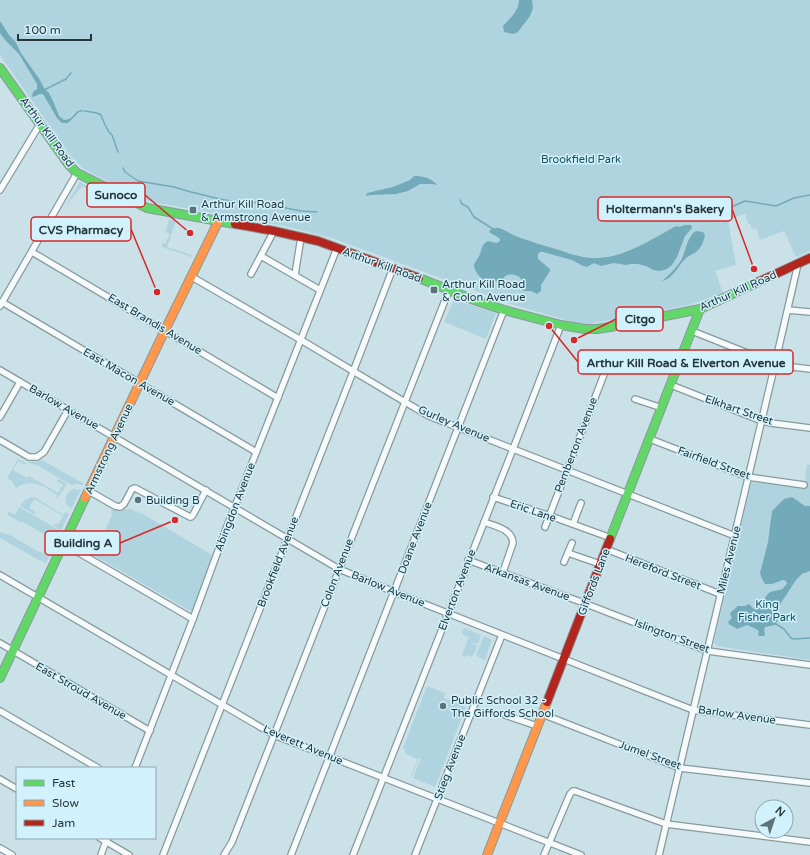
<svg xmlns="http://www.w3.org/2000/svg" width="810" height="855" viewBox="0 0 810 855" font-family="'Varela Round',sans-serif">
<rect width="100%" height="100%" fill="#cae1e7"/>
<g fill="#b0d4df">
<polygon points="0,0 810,0 810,251 796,257 784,231 760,240 756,228 752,229 750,224 748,224 745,214 728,220 736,265 715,271 723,293 690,305 583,325 511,304 332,238 284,226 152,202 140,198 85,170 73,159 0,55"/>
<polygon points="80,182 109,197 108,200 82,186 65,207"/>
<polygon points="169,218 173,219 174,221 176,221 167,247 192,255 191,257 162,247 162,243 166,243 170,234 165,232 167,228"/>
<polygon points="454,300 496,313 486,339 444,322"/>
<path d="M 18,459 L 26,463 L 25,465 L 18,461 L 13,470 L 27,478 L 29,476 L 58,493 L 63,485 L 57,481 L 58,479 L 67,484 L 59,496 L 56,498 L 57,495 C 43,486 33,478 16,488 L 12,481 L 7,478 Z"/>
<polygon points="42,460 84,484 83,485 77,484 71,485 37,465 28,463 29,461 36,462"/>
<polygon points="807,464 810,465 810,660 716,646 714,642 751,483 755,482 804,488"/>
<path d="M 73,489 L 81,490 L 71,509 C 63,503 64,494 73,489 Z"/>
<polygon points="32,497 36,498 63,515 66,512 69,514 61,530 54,526 56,523 58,525 63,516 34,499 29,508 36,512 34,514 20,506 25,500"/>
<polygon points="19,507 59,530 56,536 57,538 56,541 23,522 20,522 8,515 8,511 15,515"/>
<polygon points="113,509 130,509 143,514 212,555 213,556 192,612 95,556 94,553 112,516 111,511"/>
<polygon points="0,532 10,535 37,551 50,555 46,563 35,558 0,538"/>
<polygon points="464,628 481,635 478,644 471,643 477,646 474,654 473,654 472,657 467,655 466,657 462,655 469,637 463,635 463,634 462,633"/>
<polygon points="484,636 492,640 485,660 477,656 476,655"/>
<polygon points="427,686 445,693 444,698 466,707 435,787 413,778 421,758 419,758 412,776 411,776 417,760 417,759 405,753 405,750 403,748"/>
</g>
<g fill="#72aaba">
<path d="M 519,0 L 532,0 L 533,8 L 530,16 L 518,32 L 513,34 L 504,32 L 503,26 C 510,18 519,11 519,0 Z"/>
<path d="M 0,21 L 9,35 L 15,41 L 21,53 L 40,80 L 44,88 L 49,93 L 53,101 L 59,116 L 64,120 C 77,119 73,107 86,111 L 79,112 L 68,123 L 62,123 L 57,118 L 43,94 L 40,94 L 33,97 L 32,96 L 33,92 L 37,89 L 37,84 L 19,54 L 6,41 L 0,33 Z"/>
<path d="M 414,176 C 424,176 431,178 437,185 L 432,184 L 420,184 L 408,191 L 396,194 L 370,195 L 366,196 L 367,193 L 393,187 L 410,180 Z"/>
<path d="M 685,225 L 691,225 L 692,228 L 685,236 L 677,257 L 672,265 L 667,269 L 660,271 L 653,270 L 646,266 L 638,264 L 631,264 L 626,265 L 614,263 L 601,266 L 594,263 L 587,267 L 583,266 L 572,260 L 543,252 L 540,252 L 538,254 L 538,259 L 550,269 L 550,271 L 541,285 L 541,291 L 537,294 L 531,291 L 523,291 C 520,286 523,286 522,281 C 520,274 510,273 505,276 L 503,280 L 499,282 C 493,280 492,282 487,282 C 482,281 473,269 474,265 C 475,261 479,258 480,254 C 482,248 482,244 488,241 L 496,243 L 499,242 L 500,240 L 499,238 L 489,232 L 490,230 C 493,229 495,227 499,228 C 505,230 512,235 518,237 C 532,242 545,246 559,250 C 571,254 585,259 598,258 C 626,257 652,239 676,226 L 679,227 Z"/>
<path d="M 696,231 L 703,232 L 705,235 C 704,241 701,248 696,252 C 693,254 688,256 685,259 C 677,267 674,278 662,281 C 669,275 675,269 680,262 C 686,253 686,237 696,231 Z"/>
<path d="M 792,497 L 805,506 L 810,506 L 810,571 L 802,574 L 796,580 L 777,609 C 779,615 779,620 775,625 L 765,627 L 764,630 L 765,634 L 764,636 L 760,636 L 758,635 L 759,631 L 756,629 L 747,625 L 737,629 L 729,624 L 728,622 L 732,618 L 730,614 L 731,612 L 738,606 L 745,606 L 749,604 L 754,609 C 765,605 762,601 767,595 C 770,590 778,591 782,589 C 784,588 785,585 787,584 L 786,581 L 783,580 L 772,584 L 765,584 L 762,579 L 760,573 L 768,542 L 772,511 L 784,499 Z"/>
</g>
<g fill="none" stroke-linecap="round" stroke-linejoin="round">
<g stroke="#72aaba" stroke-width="1.5">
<polyline points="44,90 66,79 71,73"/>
<polyline points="85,111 97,113 101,115 105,125 109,132 112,135 118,152"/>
<polyline points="123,168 125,172 138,181 174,187 191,192 220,199 235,202 250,202 266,204 301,211 317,212"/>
<polyline points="460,200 462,204 468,207 474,217 493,229"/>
<polyline points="729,208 745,201 776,206 794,198 810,195"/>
<polyline points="776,624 784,629 791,638 793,639 810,638"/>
</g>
<g stroke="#879a9e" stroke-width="8">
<g id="street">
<polyline points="0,190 40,124"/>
<polyline points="32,252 278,398"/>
<polyline points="261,256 320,290"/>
<polyline points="251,274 274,231"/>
<polyline points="295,275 301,237"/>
<polyline points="192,277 301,340 405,402 429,416 735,536"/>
<polyline points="2,302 256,452"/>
<polyline points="0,306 77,173"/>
<polyline points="788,310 810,312"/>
<polyline points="692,331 775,364 784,366 810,369"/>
<polyline points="0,370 339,569 394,592 693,710 810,725"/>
<polyline points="671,385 762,421 771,423 810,428"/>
<polyline points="635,399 662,408"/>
<polyline points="0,417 20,382"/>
<polyline points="650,439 748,477 804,485"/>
<polyline points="0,440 29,457 37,457 44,452 68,410"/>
<polyline points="89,491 115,506 120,507 124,504 132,489 135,488 190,517 191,517 193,515 206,490"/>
<polyline points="493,497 556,518 611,538"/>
<path d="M 484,522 C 495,526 512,529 513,543 L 503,572"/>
<polyline points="573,524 581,503"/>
<polyline points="545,527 608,364"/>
<polyline points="64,544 193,619"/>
<polyline points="606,549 720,594"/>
<polyline points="568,553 600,564"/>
<polyline points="468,560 581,602 708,651 810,665"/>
<polyline points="564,562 572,543"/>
<polyline points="0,575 274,735 581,855"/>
<polyline points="0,643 150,731"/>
<polyline points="0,711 98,768"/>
<polyline points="542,714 680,768 810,783"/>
<polyline points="505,715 537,726"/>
<polyline points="135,768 193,619 226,529 337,248"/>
<polyline points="0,779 17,789"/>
<polyline points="100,838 129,855"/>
<polyline points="0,848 12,855"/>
<polyline points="101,855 107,838"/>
<polyline points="163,855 353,372 393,268"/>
<polyline points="224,855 232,842 449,290"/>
<polyline points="291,855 504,310"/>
<polyline points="353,855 513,449 561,325"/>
<polyline points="415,855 502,635"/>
<polyline points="544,855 570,794 573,791 575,791 666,824 810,842"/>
<polyline points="659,855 775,364 798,264"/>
</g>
</g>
<g stroke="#879a9e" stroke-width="10">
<g id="fast">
<polyline points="0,68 69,165 77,173 147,208 235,224"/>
<polyline points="419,278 474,300 504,310 561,325 585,329 597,329 610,327 700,309 756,283"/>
<polyline points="610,539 700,309"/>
<polyline points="0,678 85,498"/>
</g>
</g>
<g stroke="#879a9e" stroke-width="10">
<g id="slow">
<polyline points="85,498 165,330 219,220"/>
<polyline points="487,855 547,702"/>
</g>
</g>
<g stroke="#879a9e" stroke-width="10">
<g id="jam">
<polyline points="235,224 274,231 318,241 419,278"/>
<polyline points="756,283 810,258"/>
<polyline points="547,702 610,539"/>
</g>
</g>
<use href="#street" stroke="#f7fafb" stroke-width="5.5"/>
<use href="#fast" stroke="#63d668" stroke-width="8"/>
<use href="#slow" stroke="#ff974d" stroke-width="8"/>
<use href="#jam" stroke="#b3261e" stroke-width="8"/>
</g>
<g fill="#5f7278" stroke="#d1f2fd" stroke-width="1.5">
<rect x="189" y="206" width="8" height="8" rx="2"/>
<rect x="430" y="286" width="8" height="8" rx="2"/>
<circle cx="138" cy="500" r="4"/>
<circle cx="443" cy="706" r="4"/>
</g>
<g text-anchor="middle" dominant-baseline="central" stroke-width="3" stroke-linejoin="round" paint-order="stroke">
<g font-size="11" fill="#26373c" stroke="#d1f2fd">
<text transform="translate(47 132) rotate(54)">Arthur Kill Road</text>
<text transform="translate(382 265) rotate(20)">Arthur Kill Road</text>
<text transform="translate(738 291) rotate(-24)">Arthur Kill Road</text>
<text transform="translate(155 324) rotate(31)">East Brandis Avenue</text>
<text transform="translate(129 377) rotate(30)">East Macon Avenue</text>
<text transform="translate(64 407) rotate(30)">Barlow Avenue</text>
<text transform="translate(739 410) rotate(19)">Elkhart Street</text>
<text transform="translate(454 424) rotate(23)">Gurley Avenue</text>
<text transform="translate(576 445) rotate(-69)">Pemberton Avenue</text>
<text transform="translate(109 449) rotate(-65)">Armstrong Avenue</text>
<text transform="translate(714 463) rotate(20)">Fairfield Street</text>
<text transform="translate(235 507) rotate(-69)">Abingdon Avenue</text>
<text transform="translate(533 511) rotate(19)">Eric Lane</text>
<text transform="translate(415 538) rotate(-69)">Doane Avenue</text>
<text transform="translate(729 560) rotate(-76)">Miles Avenue</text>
<text transform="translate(278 562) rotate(-69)">Brookfield Avenue</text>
<text transform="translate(663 572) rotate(21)">Hereford Street</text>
<text transform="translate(337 573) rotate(-69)">Colon Avenue</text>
<text transform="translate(527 582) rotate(20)">Arkansas Avenue</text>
<text transform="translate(594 582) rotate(-69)">Giffords Lane</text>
<text transform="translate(388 589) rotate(22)">Barlow Avenue</text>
<text transform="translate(457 590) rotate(-69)">Elverton Avenue</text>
<text transform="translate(672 636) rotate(20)">Islington Street</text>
<text transform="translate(81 691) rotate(30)">East Stroud Avenue</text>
<text transform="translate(737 715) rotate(8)">Barlow Avenue</text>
<text transform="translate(303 745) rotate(23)">Leverett Avenue</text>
<text transform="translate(650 755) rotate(20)">Jumel Street</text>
<text transform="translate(450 767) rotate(-69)">Stieg Avenue</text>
</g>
<g font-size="11" fill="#134f5f" stroke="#d1f2fd">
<text x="581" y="159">Brookfield Park</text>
<text x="767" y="604">King<tspan x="767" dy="13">Fisher Park</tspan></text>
</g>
<g font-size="11" fill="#26373c" stroke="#d1f2fd" text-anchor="start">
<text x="201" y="204">Arthur Kill Road<tspan x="201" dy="13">&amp; Armstrong Avenue</tspan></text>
<text x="442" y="284">Arthur Kill Road<tspan x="442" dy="13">&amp; Colon Avenue</tspan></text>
<text x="146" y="500">Building B</text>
<text x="451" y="700">Public School 32 -<tspan x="451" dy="13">The Giffords School</tspan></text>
</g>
</g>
<path fill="none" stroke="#d62828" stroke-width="1.5" d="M190 233L145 195M754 269L732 209M157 292L131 229M574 340L616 319M549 326L578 362M175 520L120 543"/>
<g fill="#d62828" stroke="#d1f2fd" stroke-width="1.5">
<circle cx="190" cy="233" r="4"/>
<circle cx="754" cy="269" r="4"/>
<circle cx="157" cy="292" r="4"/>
<circle cx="574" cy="340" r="4"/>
<circle cx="549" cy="326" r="4"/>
<circle cx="175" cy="520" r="4"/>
</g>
<g fill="#d1f2fd" stroke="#d62828" stroke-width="1.5">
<rect x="87" y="183" width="58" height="24" rx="4"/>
<rect x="598" y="197" width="134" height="24" rx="4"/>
<rect x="31" y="217" width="100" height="24" rx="4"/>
<rect x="616" y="307" width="47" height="24" rx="4"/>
<rect x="578" y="350" width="215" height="24" rx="4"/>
<rect x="45" y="531" width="75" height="24" rx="4"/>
</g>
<g font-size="12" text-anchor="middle" font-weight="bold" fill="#26373c">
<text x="116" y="199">Sunoco</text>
<text x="665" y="213">Holtermann's Bakery</text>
<text x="81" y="234">CVS Pharmacy</text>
<text x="640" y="323">Citgo</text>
<text x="686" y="367">Arthur Kill Road &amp; Elverton Avenue</text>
<text x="83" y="547">Building A</text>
</g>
<rect x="16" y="767" width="140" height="72" fill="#d1f2fd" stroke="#8da7b0"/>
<rect x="24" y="780" width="20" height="6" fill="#63d668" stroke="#8da7b0"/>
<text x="52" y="787" font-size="12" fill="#26373c">Fast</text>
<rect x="24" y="800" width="20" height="6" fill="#ff974d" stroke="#8da7b0"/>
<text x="52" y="807" font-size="12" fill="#26373c">Slow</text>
<rect x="24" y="820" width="20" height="6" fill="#b3261e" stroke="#8da7b0"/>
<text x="52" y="827" font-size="12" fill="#26373c">Jam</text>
<g transform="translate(774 819) rotate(40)"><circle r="19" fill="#d1f2fd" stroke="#8da7b0"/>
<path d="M0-3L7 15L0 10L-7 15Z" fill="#5f7278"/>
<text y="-6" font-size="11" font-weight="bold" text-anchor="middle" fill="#26373c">N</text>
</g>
<path d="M18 34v6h73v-6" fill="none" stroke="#26373c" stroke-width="2"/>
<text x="24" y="34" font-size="12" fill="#26373c" stroke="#d1f2fd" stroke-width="3" paint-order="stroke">100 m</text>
</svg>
